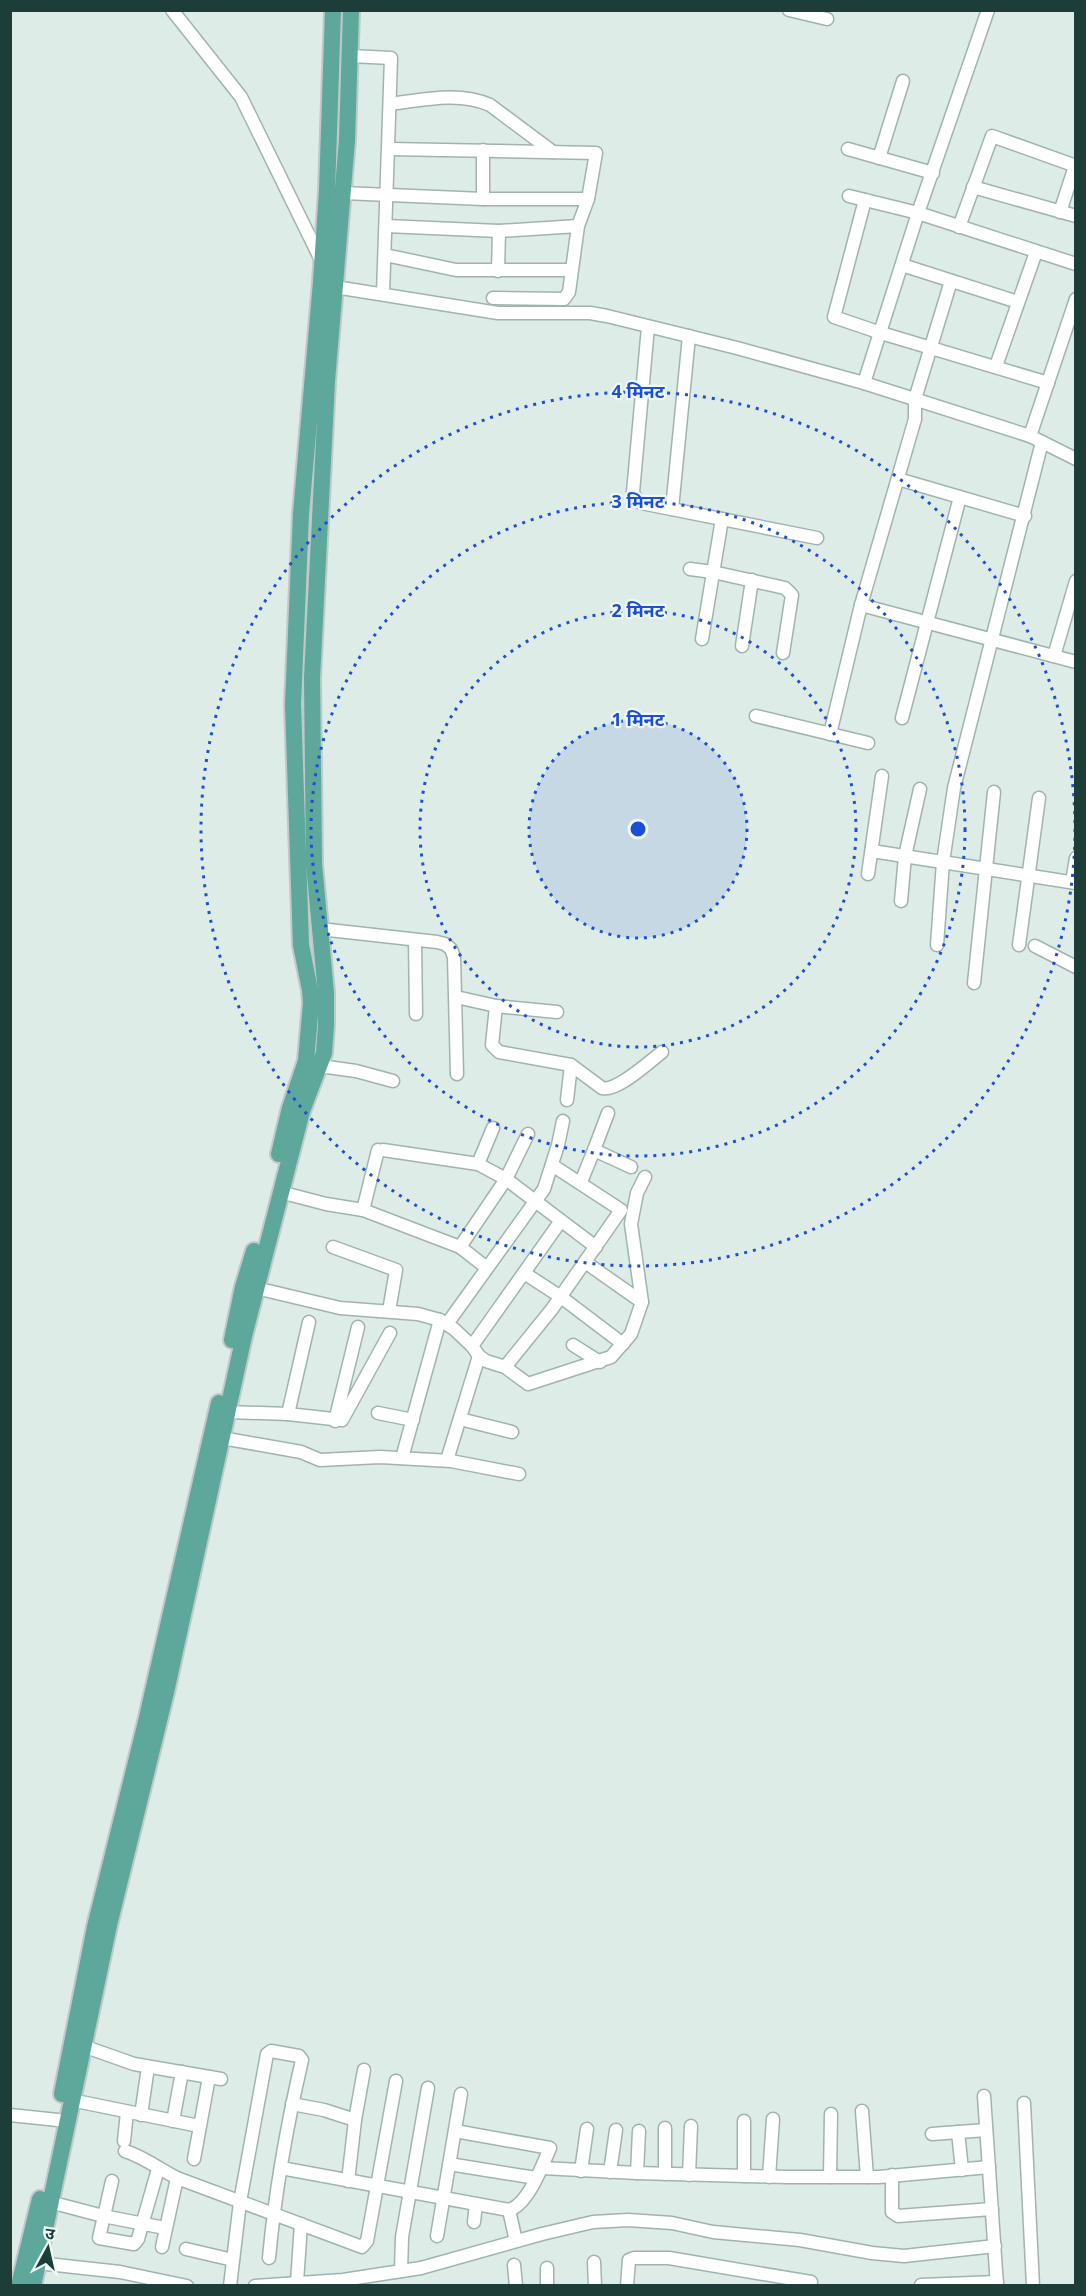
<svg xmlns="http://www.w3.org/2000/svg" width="1086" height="2296" viewBox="0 0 1086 2296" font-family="'Noto Sans','Noto Sans Devanagari',sans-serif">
<rect width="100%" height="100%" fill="#deece7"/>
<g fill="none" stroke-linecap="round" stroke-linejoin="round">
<g stroke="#a0b4af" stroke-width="15">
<g id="minor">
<polyline points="172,10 241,97 322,262"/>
<polyline points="789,10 827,19"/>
<polyline points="350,56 391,58 383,293"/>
<path d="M 390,104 C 422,100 459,91 490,105 L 553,152"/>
<polyline points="389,149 596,153 588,199 578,226 569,292 564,299 493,298"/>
<polyline points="848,149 933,173"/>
<polyline points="879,158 903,81"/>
<polyline points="973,187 1076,216"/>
<polyline points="343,193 483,199 588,199"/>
<polyline points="849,196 918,213 1076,264"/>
<polyline points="483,199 483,150"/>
<polyline points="865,200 834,317 881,333 1048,383"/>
<polyline points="1060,212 1075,166"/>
<polyline points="386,226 499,231 578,226"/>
<polyline points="959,227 992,136 1076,166"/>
<polyline points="385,255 456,270 571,270"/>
<polyline points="902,265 1018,302"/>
<polyline points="498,271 499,231"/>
<polyline points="335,287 498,313 590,313 607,316 737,348 864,383 1030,436 1076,459"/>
<polyline points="648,327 633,492 636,499 641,503 817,538"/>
<polyline points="996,366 1036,252"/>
<polyline points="864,383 918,213 988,10"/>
<polyline points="1030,436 1076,299"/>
<polyline points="898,479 1025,516"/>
<polyline points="672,509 689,336"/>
<polyline points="690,569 713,572 785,588 792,595 783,653"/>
<polyline points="861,605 1076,662"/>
<polyline points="702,639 722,519"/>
<polyline points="742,646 752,580"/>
<polyline points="1054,656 1076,581"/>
<polyline points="756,716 868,743"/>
<polyline points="902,718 960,497"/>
<polyline points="830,734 861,605 915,419 915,399 951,281"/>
<polyline points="872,851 1076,883"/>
<polyline points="868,874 882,776"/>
<polyline points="1072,882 1076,858"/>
<polyline points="901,901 905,856 920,789"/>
<polyline points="320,929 437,942 445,944 451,949 454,957 457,1074"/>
<polyline points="415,941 416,1014"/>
<polyline points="937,945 943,862 954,788 1042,442"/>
<polyline points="1019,945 1039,798"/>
<polyline points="1035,946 1076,967"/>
<polyline points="974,983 994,792"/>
<polyline points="456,997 496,1006 557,1012"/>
<polyline points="496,1006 492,1045 499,1052 571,1065 567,1100"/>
<path d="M 571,1065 L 602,1088 C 617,1092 649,1062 662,1052"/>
<polyline points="320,1066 356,1071 393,1081"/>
<polyline points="493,1128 478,1164 506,1179 596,1247"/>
<polyline points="383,1150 478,1164"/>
<polyline points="594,1150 608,1113"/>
<polyline points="581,1182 594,1150 631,1167"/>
<polyline points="280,1192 326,1204 363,1210 460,1247"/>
<polyline points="363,1210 378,1150"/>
<polyline points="333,1247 396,1270 389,1311"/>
<polyline points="585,1262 642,1302"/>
<polyline points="487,1268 460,1247 506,1179 528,1134"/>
<polyline points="524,1273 561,1297 623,1344"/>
<polyline points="256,1288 340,1308 418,1314 440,1320 454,1329 472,1346 479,1356 486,1361 505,1367 528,1384 611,1357 631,1334 642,1302 631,1224 637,1193 645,1177"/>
<polyline points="447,1324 544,1189 558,1145 563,1121"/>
<polyline points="573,1345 600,1362"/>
<polyline points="472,1346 560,1222"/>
<polyline points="505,1367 552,1309 621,1210 552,1165"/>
<polyline points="228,1412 288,1414 342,1420 390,1333"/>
<polyline points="378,1413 413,1420"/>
<polyline points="288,1414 309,1322"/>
<polyline points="460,1419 512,1432"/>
<polyline points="335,1421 358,1327"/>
<polyline points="222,1438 301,1452 320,1460 380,1457 451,1461 519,1474"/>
<polyline points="402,1458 440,1320"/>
<polyline points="447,1460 479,1356"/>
<polyline points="83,2046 134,2064 221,2079"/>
<polyline points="984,2096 997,2286"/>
<polyline points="71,2100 199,2126"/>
<polyline points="1024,2103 1033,2286"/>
<polyline points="292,2104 324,2110 355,2120"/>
<polyline points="862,2111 867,2177"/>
<polyline points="10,2115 58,2120"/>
<polyline points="141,2115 148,2067"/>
<polyline points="173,2121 182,2072"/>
<polyline points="744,2121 744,2176"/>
<polyline points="958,2132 962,2170"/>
<polyline points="932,2134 986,2130"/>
<polyline points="124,2141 127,2112"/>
<path d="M 125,2151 C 144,2157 159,2169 177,2178 L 362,2247 L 367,2241 L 396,2081"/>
<polyline points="194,2159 209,2077"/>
<polyline points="449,2164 536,2178"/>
<path d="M 281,2168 L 509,2210 C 528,2205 543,2164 550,2148 L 455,2131"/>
<polyline points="542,2168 637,2173 787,2177 879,2177 989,2167"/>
<polyline points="581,2171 587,2129"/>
<polyline points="610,2172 616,2130"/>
<polyline points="637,2173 639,2131"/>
<polyline points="665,2174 665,2128"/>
<polyline points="689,2175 691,2126"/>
<polyline points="892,2175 892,2212 898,2216 992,2209"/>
<polyline points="769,2177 773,2119"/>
<polyline points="830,2177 831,2114"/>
<polyline points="112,2181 99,2238 134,2244 138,2239 158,2169"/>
<polyline points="348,2181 355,2120 364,2070"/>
<polyline points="50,2202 103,2216 165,2228"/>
<polyline points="509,2210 516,2241"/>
<polyline points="474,2222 476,2204"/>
<polyline points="437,2236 461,2094"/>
<polyline points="162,2247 177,2178"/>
<polyline points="186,2249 233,2260"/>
<polyline points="594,2262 595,2286"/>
<polyline points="38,2263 120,2272 187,2286"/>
<polyline points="514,2265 516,2286"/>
<polyline points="401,2271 402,2237 428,2088"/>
<polyline points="297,2282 301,2224"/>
<polyline points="921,2285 997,2282"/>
<path d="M 230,2286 L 240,2202 L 267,2054 L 271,2051 L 299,2056 L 302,2060 C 287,2125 275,2192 269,2258"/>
<polyline points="255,2286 343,2280 421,2268 542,2234 593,2222 628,2220 672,2223 713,2232 800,2240 872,2253 904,2256 995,2246"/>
<polyline points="547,2286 547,2268"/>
<polyline points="627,2286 629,2260 634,2258 669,2258 811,2282"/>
</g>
</g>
<g stroke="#c0c9c7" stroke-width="20">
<g id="major">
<polyline points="279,1154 290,1108 306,1061 311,1003 310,990 301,945 293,704 301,514 321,282 327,191 333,10"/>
<polyline points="232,1340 243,1287 254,1251"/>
<polyline points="62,2094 95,1927 146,1722 219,1403"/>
<polyline points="19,2286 40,2199"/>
<polyline points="33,2286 109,1925 166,1692 244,1336 302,1111 324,1053 326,1025 326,993 314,864 312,678 327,381 347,140 351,10"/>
</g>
</g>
<use href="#minor" stroke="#fff" stroke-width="12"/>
<use href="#major" stroke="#5da79b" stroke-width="16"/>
</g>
<circle cx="638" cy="829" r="109" fill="#1d4ed8" fill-opacity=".12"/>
<g fill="none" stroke="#1d4ed8" stroke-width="3" stroke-dasharray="3 6">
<circle cx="638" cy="829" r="109"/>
<circle cx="638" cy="829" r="218"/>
<circle cx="638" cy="829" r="327"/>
<circle cx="638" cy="829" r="437"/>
</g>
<circle cx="638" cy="829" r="9" fill="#1d4ed8" stroke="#eef8f4" stroke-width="3"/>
<g font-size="18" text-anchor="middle" font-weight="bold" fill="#1d4ed8" stroke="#eef8f4" stroke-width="4.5" stroke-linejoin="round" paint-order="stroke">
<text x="638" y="398">4 मिनट</text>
<text x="638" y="508">3 मिनट</text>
<text x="638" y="617">2 मिनट</text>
<text x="638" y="726">1 मिनट</text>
</g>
<rect width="1086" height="2296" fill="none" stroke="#1d3d38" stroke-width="24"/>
<g transform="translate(48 2248) rotate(8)" stroke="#eef8f4" stroke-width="4.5" paint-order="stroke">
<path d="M0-4.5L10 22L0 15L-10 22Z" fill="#1d3d38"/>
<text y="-9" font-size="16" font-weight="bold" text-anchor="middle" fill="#1d3d38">उ</text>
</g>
</svg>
